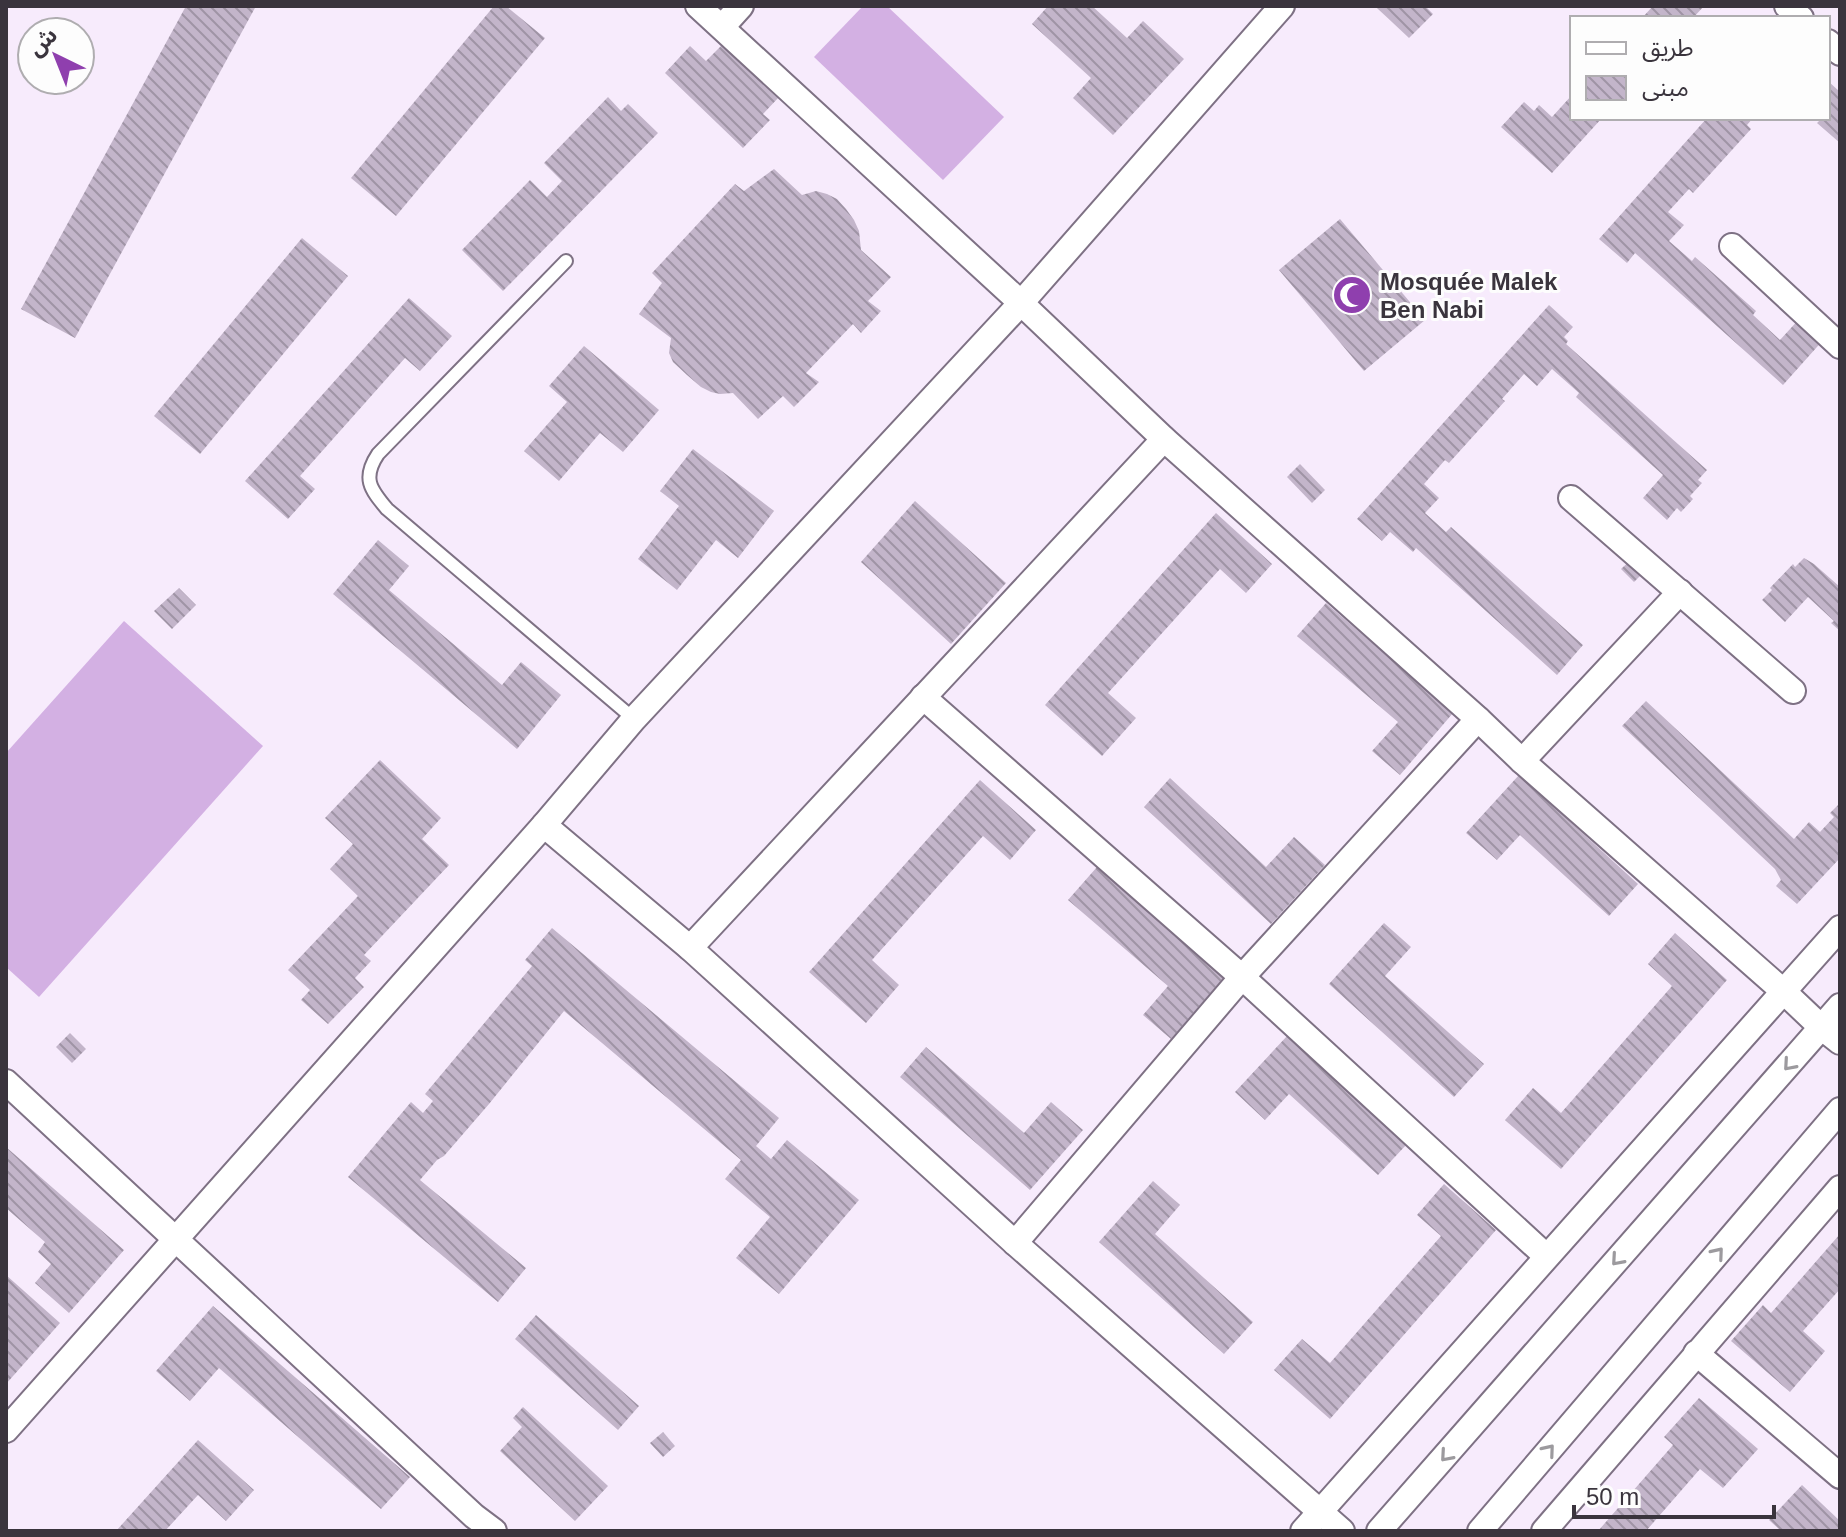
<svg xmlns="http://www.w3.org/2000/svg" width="1846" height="1537" viewBox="0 0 1846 1537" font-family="Helvetica,'Noto Sans Arabic',sans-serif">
<defs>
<pattern id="building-back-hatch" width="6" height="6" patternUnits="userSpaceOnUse" patternTransform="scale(2)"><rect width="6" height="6" fill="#c3b5ca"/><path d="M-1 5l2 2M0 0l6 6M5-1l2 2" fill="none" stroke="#9f94a5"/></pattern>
</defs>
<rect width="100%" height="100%" fill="#f7ebfc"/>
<g fill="#d3b0e3">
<polygon points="863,6 887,6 1004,117 943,180 814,57"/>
<polygon points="124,621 263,746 39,997 6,967 6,753"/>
</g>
<g fill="url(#building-back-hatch)">
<polygon points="186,6 256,6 75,338 21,309"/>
<polygon points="494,6 506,6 545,38 396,216 351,178"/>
<polygon points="1048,6 1092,6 1127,38 1143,21 1184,59 1113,135 1073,98 1091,78 1032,24"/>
<polygon points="1375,6 1425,6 1433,14 1409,38"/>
<polygon points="1653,6 1704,6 1693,18 1642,18"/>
<polygon points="724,43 779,97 763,114 770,120 743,148 665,73 690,46 706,61"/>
<polygon points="1828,81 1840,92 1840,143 1817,123 1820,120 1817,118 1828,118"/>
<polygon points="1572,95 1572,118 1602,118 1552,173 1501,127 1524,102 1534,111 1539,105 1552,117"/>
<polygon points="608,97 621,111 628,104 658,133 503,291 462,250 530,180 547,197 562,181 544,163"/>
<polygon points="1707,118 1753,118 1747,125 1751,129 1693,193 1689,189 1668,212 1684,225 1669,241 1692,261 1695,257 1756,311 1753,315 1780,340 1801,317 1825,338 1783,385 1635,253 1627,263 1599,239"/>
<polygon points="774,169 802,195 816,191 827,194 837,199 846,209 854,220 859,231 861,250 891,277 868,301 881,311 861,333 853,324 806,373 819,382 794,407 783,396 758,419 733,393 720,394 711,392 701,387 687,375 673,362 669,353 671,338 639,314 662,283 652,273 735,184 744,191"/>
<polygon points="1340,219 1425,320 1364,371 1279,270"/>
<polygon points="302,238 348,276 200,454 154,416"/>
<polygon points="409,298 452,336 420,371 405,358 300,476 315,489 288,519 245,481"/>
<polygon points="1549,305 1573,327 1564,337 1568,341 1566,344 1707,470 1698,480 1702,483 1690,496 1693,499 1681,512 1677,508 1667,520 1643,498 1663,475 1576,397 1579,393 1552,369 1537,386 1524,374 1502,399 1505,401 1449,463 1445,460 1424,484 1439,498 1425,513 1446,532 1451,527 1583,645 1557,675 1416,548 1413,552 1390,532 1382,541 1357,519"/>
<polygon points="584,346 659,410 623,452 600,433 559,481 524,451 567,402 549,386"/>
<polygon points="693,449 774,511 738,558 716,540 677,590 638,559 679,506 660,491"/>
<polygon points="1300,464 1325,490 1312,503 1287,477"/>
<polygon points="915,501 1006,583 951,644 861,562"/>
<polygon points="1216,513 1272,564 1246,593 1220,569 1108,693 1136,718 1102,756 1045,705"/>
<polygon points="378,540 409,566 389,590 502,685 521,662 561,695 517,749 333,594"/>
<polygon points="1635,556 1648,568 1634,582 1621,569"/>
<polygon points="1804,558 1814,564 1840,587 1840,631 1831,623 1834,621 1808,597 1785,622 1762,600 1772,590 1770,588 1793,564 1795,567"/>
<polygon points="179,588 196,605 172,629 154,611"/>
<polygon points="1326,603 1453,713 1400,775 1372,751 1398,722 1297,636"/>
<polygon points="1646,701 1794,839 1809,822 1820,832 1834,817 1830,813 1840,803 1840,858 1797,904 1776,886 1781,880 1775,869 1622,726"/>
<polygon points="380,760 441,818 422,839 449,865 364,955 371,961 355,978 364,987 328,1024 301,1000 310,990 288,970 358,896 330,869 353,844 325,818"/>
<polygon points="1519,775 1638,884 1609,916 1520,835 1497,860 1466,833"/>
<polygon points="1170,778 1266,867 1294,837 1325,865 1271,924 1144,807"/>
<polygon points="980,780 1036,830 1010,860 983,836 872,960 899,985 866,1023 809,972"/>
<polygon points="1097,867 1224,977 1171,1039 1143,1015 1168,986 1068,900"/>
<polygon points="1384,923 1411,947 1385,976 1484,1064 1454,1097 1329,984"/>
<polygon points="552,928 779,1118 756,1146 771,1159 787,1140 859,1200 779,1294 736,1258 770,1217 725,1179 741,1160 564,1011 489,1104 444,1156 437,1160 420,1180 526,1268 498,1302 348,1177 411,1102 423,1113 433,1101 425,1094 532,966 525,960"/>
<polygon points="1675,933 1727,980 1561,1169 1505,1120 1533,1088 1561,1113 1672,986 1648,964"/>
<polygon points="70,1033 86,1049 72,1063 56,1047"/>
<polygon points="1288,1035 1407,1144 1378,1175 1289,1094 1265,1120 1235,1092"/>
<polygon points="926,1047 1024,1133 1051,1102 1083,1130 1030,1190 900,1077"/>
<polygon points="6,1147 124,1250 69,1313 35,1283 51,1264 38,1252 45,1242 6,1208"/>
<polygon points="1153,1181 1180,1205 1155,1234 1253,1322 1224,1354 1099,1242"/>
<polygon points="1444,1184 1496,1230 1330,1419 1274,1370 1302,1339 1330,1363 1441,1236 1417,1215"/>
<polygon points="1840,1234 1840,1289 1803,1331 1825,1351 1790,1392 1731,1341 1763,1305 1771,1313"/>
<polygon points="6,1275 60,1323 6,1384"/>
<polygon points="213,1306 410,1477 381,1509 219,1368 190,1401 156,1371"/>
<polygon points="536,1315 639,1406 618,1430 515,1339"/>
<polygon points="1699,1398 1758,1449 1723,1488 1700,1469 1646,1531 1598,1531 1673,1445 1664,1437"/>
<polygon points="523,1407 608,1486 575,1521 500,1451 522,1427 513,1418"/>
<polygon points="663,1432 675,1446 663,1457 650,1443"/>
<polygon points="198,1440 254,1490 226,1521 198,1495 165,1531 116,1531"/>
<polygon points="1802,1485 1840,1521 1840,1531 1781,1531 1769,1520"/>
</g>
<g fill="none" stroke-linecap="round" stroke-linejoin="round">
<g stroke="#7e7184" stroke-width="16">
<path id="lane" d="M 566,261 L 378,454 C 362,478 370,489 387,509 L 634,719"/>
</g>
<g stroke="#7e7184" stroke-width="28">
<g id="street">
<polyline points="698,6 1021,303 1164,439 1478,719 1522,761 1783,991 1821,1027 1840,1042"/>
<polyline points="1787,6 1801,18"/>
<polyline points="722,27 741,6"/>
<polyline points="1828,42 1840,53"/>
<polyline points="1732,246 1840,346"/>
<polyline points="1571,498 1793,691"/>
<polyline points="923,697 1242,977 1546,1256"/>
<polyline points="1522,761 1680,592"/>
<polyline points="544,825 690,948 1015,1243 1342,1531"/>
<polyline points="690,948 1164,439"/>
<polyline points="6,1082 474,1516 494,1531"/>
<polyline points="1015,1243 1242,977 1478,719"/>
<polyline points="1696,1353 1840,1476"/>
<polyline points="6,1430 544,825 634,719 1021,303 1282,6"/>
<polyline points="1303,1531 1840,928"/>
<polyline points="1379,1531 1840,1006"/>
<polyline points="1480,1531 1840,1110"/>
<polyline points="1544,1531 1840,1188"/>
</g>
</g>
<use href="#lane" stroke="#fff" stroke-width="12"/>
<use href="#street" stroke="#fff" stroke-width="24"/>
</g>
<defs><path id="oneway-chevron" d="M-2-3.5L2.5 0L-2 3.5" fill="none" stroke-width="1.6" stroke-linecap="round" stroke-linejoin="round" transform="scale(2)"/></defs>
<g stroke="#9c9a9e">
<use href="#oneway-chevron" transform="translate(1789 1065) rotate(131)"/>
<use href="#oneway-chevron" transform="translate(1718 1253) rotate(-50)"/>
<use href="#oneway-chevron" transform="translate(1617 1260) rotate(131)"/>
<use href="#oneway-chevron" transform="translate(1549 1450) rotate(-50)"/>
<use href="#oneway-chevron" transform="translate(1446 1456) rotate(131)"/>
</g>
<defs>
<g id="mosque-disc" transform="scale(2)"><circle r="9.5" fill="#8f3fae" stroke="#fdfdfd"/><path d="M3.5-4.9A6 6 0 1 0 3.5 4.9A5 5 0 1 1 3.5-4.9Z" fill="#fff"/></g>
</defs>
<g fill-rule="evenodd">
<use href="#mosque-disc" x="1352" y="295"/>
</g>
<g text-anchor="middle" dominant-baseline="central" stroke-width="6" stroke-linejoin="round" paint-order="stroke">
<g font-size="24" font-weight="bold" fill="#3a343d" stroke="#fdfdfd" text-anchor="start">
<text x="1380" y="281">Mosquée Malek<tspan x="1380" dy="28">Ben Nabi</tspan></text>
</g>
</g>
<rect width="1846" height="1537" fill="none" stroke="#3a343d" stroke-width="16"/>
<rect x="1570" y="16" width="260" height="104" fill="#fdfdfd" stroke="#afadb0" stroke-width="2"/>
<rect x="1586" y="42" width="40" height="12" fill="#ffffff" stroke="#afadb0" stroke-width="2"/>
<text x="1642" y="56" font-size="24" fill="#3a343d">طريق</text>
<rect x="1586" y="76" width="40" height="24" fill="url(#building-back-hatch)" stroke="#afadb0" stroke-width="2"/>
<text x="1642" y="96" font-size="24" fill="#3a343d">مبنى</text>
<g transform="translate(56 56) rotate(317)"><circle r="38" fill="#fdfdfd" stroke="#afadb0" stroke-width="2"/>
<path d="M0-6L14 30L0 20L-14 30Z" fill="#8f3fae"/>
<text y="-12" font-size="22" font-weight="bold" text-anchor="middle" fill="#3a343d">ش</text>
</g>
<path d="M1574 1505v12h200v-12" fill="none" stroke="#3a343d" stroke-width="4"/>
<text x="1586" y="1505" font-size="24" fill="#3a343d" stroke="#fdfdfd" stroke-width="6" paint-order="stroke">50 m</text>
</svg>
